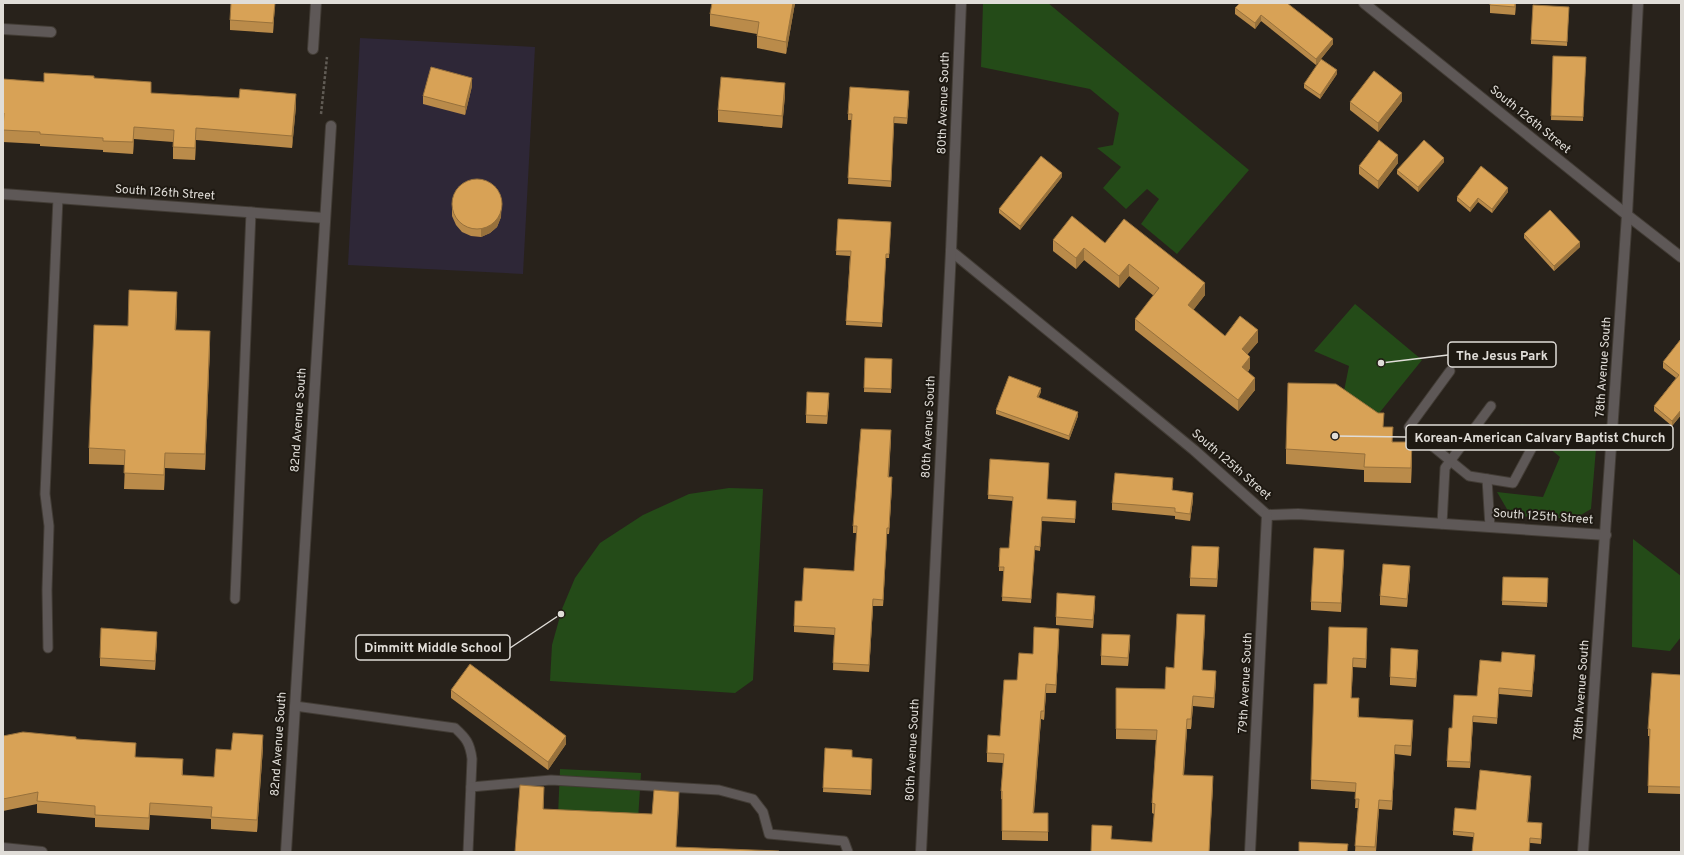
<svg xmlns="http://www.w3.org/2000/svg" width="1684" height="855" viewBox="0 0 1684 855" font-family="Overpass,sans-serif">
<rect width="100%" height="100%" fill="#28221b"/>
<polygon fill="#2e2737" points="360,38 535,47 523,274 348,265"/>
<g fill="#244b18">
<polygon points="983,3 1048,3 1249,170 1177,254 1141,224 1159,199 1147,189 1126,209 1103,188 1121,167 1097,148 1113,145 1119,113 1090,89 981,67"/>
<polygon points="1355,304 1422,360 1376,417 1344,391 1349,366 1314,351"/>
<polygon points="1520,424 1597,436 1591,509 1574,519 1511,516 1497,492 1543,497 1560,457"/>
<polygon points="729,488 763,489 753,680 735,693 550,681 552,645 562,609 575,578 600,543 643,515 689,494"/>
<polygon points="1633,539 1681,576 1681,637 1670,651 1632,647"/>
<polygon points="560,769 641,773 638,820 558,816"/>
</g>
<g fill="none" stroke-linecap="round" stroke-linejoin="round">
<g stroke="#423c35" stroke-width="11">
<g id="service">
<polyline points="1450,371 1409,427 1469,476 1513,483 1535,442"/>
<polyline points="1487,479 1490,527"/>
<polyline points="1442,524 1445,468 1491,406"/>
<polyline points="235,599 251,212"/>
<polyline points="48,648 47,590 49,526 45,494 58,198"/>
<path d="M 295,706 L 455,728 C 466,738 470,743 472,759 L 468,852"/>
<polyline points="471,787 551,780 719,790 753,799 763,812 769,834 844,841 848,852"/>
</g>
</g>
<g stroke="#423c35" stroke-width="12">
<g id="minor">
<polyline points="1364,3 1627,215 1681,257"/>
<polyline points="3,29 51,32"/>
<polyline points="313,49 316,3"/>
<polyline points="3,194 325,218"/>
<polyline points="951,251 1194,450 1267,515 1298,514 1606,535"/>
<polyline points="3,848 42,852"/>
<polyline points="286,852 331,126"/>
<polyline points="921,852 951,251 961,3"/>
<polyline points="1250,852 1267,515"/>
</g>
</g>
<g stroke="#423c35" stroke-width="12">
<polyline id="tertiary" points="1583,852 1627,215 1638,3"/>
</g>
<polyline stroke="#615c55" stroke-width="2.5" stroke-dasharray="3 2" stroke-linecap="butt" points="321,114 327,57"/>
<use href="#service" stroke="#5e5857" stroke-width="9"/>
<use href="#minor" stroke="#5e5857" stroke-width="10"/>
<use href="#tertiary" stroke="#5e5857" stroke-width="10"/>
</g>
<g fill="#ba8b4a">
<polygon points="275,3 273,33 230,30 230,20"/>
<polygon points="795,3 786,54 757,48 757,34 710,26 710,14"/>
<polygon points="1240,3 1333,44 1316,65 1261,21 1255,29 1235,14 1235,8"/>
<polygon points="1490,3 1516,3 1515,15 1490,13"/>
<polygon points="1569,7 1567,46 1531,44 1531,40"/>
<polygon points="1553,56 1586,57 1583,121 1551,120"/>
<polygon points="1337,74 1320,99 1304,88 1304,84"/>
<polygon points="94,78 151,93 296,106 292,148 196,140 195,160 173,159 173,142 134,139 133,154 103,152 103,150 40,146 40,144 3,142 3,79 44,82"/>
<polygon points="472,86 465,115 423,104 423,96"/>
<polygon points="785,95 782,128 718,122 718,110"/>
<polygon points="909,97 907,124 894,123 891,187 848,184 852,120 848,120 848,114"/>
<polygon points="1402,101 1378,132 1350,110 1350,102"/>
<polygon points="1444,162 1418,192 1397,174 1397,170"/>
<polygon points="1398,163 1378,189 1359,174 1359,166"/>
<polygon points="1062,177 1020,230 999,213 999,209"/>
<polygon points="1508,192 1492,213 1478,202 1470,212 1457,201 1457,197"/>
<polygon points="452,208 501,217 497,227 490,233 481,237 471,236 462,232 456,225 452,216"/>
<polygon points="838,219 891,222 889,258 886,258 882,327 846,325 850,256 836,255"/>
<polygon points="1524,234 1580,247 1554,271 1524,238"/>
<polygon points="1053,240 1105,243 1205,295 1193,310 1225,336 1258,342 1247,354 1250,368 1248,372 1255,390 1238,411 1135,330 1135,319 1154,296 1129,276 1119,288 1084,260 1076,269 1053,251"/>
<polygon points="177,308 176,330 210,346 205,470 165,468 164,490 124,489 125,465 89,464 89,448 128,326"/>
<polygon points="1681,339 1681,415 1672,426 1654,411 1654,406 1676,378 1663,368 1663,362"/>
<polygon points="865,358 892,359 891,393 864,392"/>
<polygon points="1041,392 1038,397 1078,416 1069,440 996,414 996,410"/>
<polygon points="829,402 827,424 806,423 806,415"/>
<polygon points="1384,427 1393,442 1412,458 1411,483 1364,482 1364,470 1286,464 1286,449"/>
<polygon points="891,437 889,477 892,484 889,534 887,534 883,606 873,606 869,672 833,670 834,635 794,632 794,626 802,601 854,571 857,533 853,533 853,526"/>
<polygon points="990,459 1047,499 1076,501 1075,523 1042,521 1040,551 1035,550 1031,603 1002,601 1004,571 999,571 999,567 1009,548 1013,501 988,499"/>
<polygon points="1173,486 1172,490 1193,500 1190,521 1175,519 1175,516 1112,510 1112,503"/>
<polygon points="1219,556 1217,587 1190,586 1190,578"/>
<polygon points="1344,558 1341,612 1311,610 1311,602"/>
<polygon points="1410,574 1407,607 1380,605 1380,596"/>
<polygon points="1503,577 1548,578 1547,607 1502,605"/>
<polygon points="1095,604 1093,628 1056,625 1056,617"/>
<polygon points="1205,625 1202,670 1216,681 1214,708 1193,706 1191,729 1187,729 1184,775 1213,786 1209,852 1152,842 1154,814 1152,813 1152,803 1156,740 1116,739 1116,688 1165,689 1174,668"/>
<polygon points="1059,637 1056,693 1046,693 1044,720 1041,719 1034,813 1048,813 1048,841 1002,840 1002,799 1001,799 1001,791 1003,763 987,762 987,753 1000,736 1017,680 1033,654"/>
<polygon points="1367,637 1366,668 1353,667 1351,698 1359,707 1359,717 1413,729 1411,756 1395,754 1392,810 1379,809 1376,852 1355,852 1358,808 1355,808 1356,792 1311,789 1311,780 1327,684"/>
<polygon points="157,640 155,670 100,666 100,658"/>
<polygon points="1130,644 1128,666 1101,665 1101,656"/>
<polygon points="1418,658 1416,687 1390,685 1390,677"/>
<polygon points="1535,661 1532,697 1499,694 1497,724 1473,722 1470,768 1447,767 1447,761 1452,728 1477,696 1501,662"/>
<polygon points="1681,675 1681,794 1648,793 1650,736 1648,736 1648,729"/>
<polygon points="451,690 566,744 548,770 451,698"/>
<polygon points="3,736 76,739 183,771 183,775 214,777 231,750 263,747 257,832 211,829 211,819 150,815 149,830 95,827 95,818 37,813 37,804 3,811"/>
<polygon points="825,748 852,757 872,759 871,795 823,792"/>
<polygon points="1531,780 1528,822 1542,828 1541,844 1453,835 1453,831 1476,810"/>
</g>
<g fill="#97713c">
<polygon points="275,3 273,33 273,23"/>
<polygon points="793,3 795,3 786,54 786,42"/>
<polygon points="1515,3 1516,3 1515,15"/>
<polygon points="1261,15 1261,21 1255,29 1255,23"/>
<polygon points="1333,39 1333,44 1316,65 1316,59"/>
<polygon points="1337,70 1337,74 1320,99 1320,95"/>
<polygon points="472,78 472,86 465,115 465,107"/>
<polygon points="785,83 785,95 782,128 782,116"/>
<polygon points="909,91 909,97 907,124 907,118"/>
<polygon points="1402,93 1402,101 1378,132 1378,123"/>
<polygon points="296,94 296,106 292,148 292,136"/>
<polygon points="134,127 134,139 133,154 133,142"/>
<polygon points="196,128 196,140 195,160 195,148"/>
<polygon points="1398,155 1398,163 1378,189 1378,181"/>
<polygon points="1444,158 1444,162 1418,192 1418,187"/>
<polygon points="1062,173 1062,177 1020,230 1020,226"/>
<polygon points="1508,188 1508,192 1492,213 1492,209"/>
<polygon points="1478,198 1478,202 1470,212 1470,208"/>
<polygon points="502,200 501,217 497,227 490,233 481,237 481,228"/>
<polygon points="1580,242 1580,247 1554,271 1554,266"/>
<polygon points="1084,248 1084,260 1076,269 1076,258"/>
<polygon points="1129,264 1129,276 1119,288 1119,276"/>
<polygon points="1205,283 1205,295 1188,317 1188,305"/>
<polygon points="177,292 177,308 175,345 175,330"/>
<polygon points="1258,330 1258,342 1242,361 1242,349"/>
<polygon points="210,331 210,346 205,470 205,454"/>
<polygon points="1250,357 1250,368 1242,379 1242,367"/>
<polygon points="1255,378 1255,390 1238,411 1238,400"/>
<polygon points="1041,388 1041,392 1037,401 1037,397"/>
<polygon points="829,393 829,402 827,424 827,416"/>
<polygon points="1681,410 1681,415 1672,426 1672,421"/>
<polygon points="1078,412 1078,416 1069,440 1069,436"/>
<polygon points="891,430 891,437 888,483 888,477"/>
<polygon points="1412,442 1412,458 1411,483 1411,468"/>
<polygon points="165,453 165,468 164,490 164,475"/>
<polygon points="892,477 892,484 889,534 889,528"/>
<polygon points="1193,493 1193,500 1190,521 1190,514"/>
<polygon points="887,528 887,534 883,606 883,600"/>
<polygon points="1219,547 1219,556 1217,587 1217,579"/>
<polygon points="1410,566 1410,574 1407,607 1407,599"/>
<polygon points="1095,596 1095,604 1093,628 1093,620"/>
<polygon points="873,599 873,606 869,672 869,665"/>
<polygon points="1205,615 1205,625 1202,680 1202,670"/>
<polygon points="1367,628 1367,637 1366,668 1366,659"/>
<polygon points="1059,629 1059,637 1056,693 1056,685"/>
<polygon points="157,632 157,640 155,670 155,661"/>
<polygon points="1130,635 1130,644 1128,666 1128,658"/>
<polygon points="1418,650 1418,658 1416,687 1416,679"/>
<polygon points="1535,655 1535,661 1532,697 1532,691"/>
<polygon points="1353,658 1353,667 1351,707 1351,698"/>
<polygon points="1216,671 1216,681 1214,708 1214,698"/>
<polygon points="1046,684 1046,693 1044,720 1044,711"/>
<polygon points="1193,696 1193,706 1191,729 1191,719"/>
<polygon points="1041,711 1041,719 1033,821 1033,813"/>
<polygon points="1473,716 1473,722 1470,768 1470,762"/>
<polygon points="1187,719 1187,729 1183,785 1183,775"/>
<polygon points="1413,720 1413,729 1411,756 1411,746"/>
<polygon points="263,735 263,747 257,832 257,820"/>
<polygon points="566,736 566,744 548,770 548,762"/>
<polygon points="1395,745 1395,754 1392,810 1392,801"/>
<polygon points="183,759 183,771 182,787 182,775"/>
<polygon points="1213,776 1213,786 1209,852"/>
<polygon points="544,787 544,802 543,824 543,809"/>
<polygon points="679,792 679,807 676,852"/>
<polygon points="1379,800 1379,809 1375,852 1375,847"/>
<polygon points="150,803 150,815 149,830 149,818"/>
</g>
<g fill="#d8a256" stroke="#97713c">
<polygon points="231,3 275,3 273,23 230,20"/>
<polygon points="712,3 793,3 786,42 757,36 759,22 710,14"/>
<polygon points="1240,3 1287,3 1333,39 1316,59 1261,15 1255,23 1235,8"/>
<polygon points="1490,3 1515,3 1515,7 1490,5"/>
<polygon points="1533,5 1569,7 1567,42 1531,40"/>
<polygon points="1553,56 1586,57 1583,117 1551,116"/>
<polygon points="1321,59 1337,70 1320,95 1304,84"/>
<polygon points="431,67 472,78 465,107 423,96"/>
<polygon points="1374,71 1402,93 1378,123 1350,102"/>
<polygon points="44,73 94,76 94,78 151,82 151,93 239,98 240,89 296,94 292,136 196,128 195,148 173,147 174,130 134,127 133,142 103,141 103,138 40,134 40,132 3,130 4,113 3,113 3,79 44,82"/>
<polygon points="721,77 785,83 782,116 718,110"/>
<polygon points="850,87 909,91 907,118 894,117 891,181 848,178 852,114 848,114"/>
<polygon points="1379,140 1398,155 1378,181 1359,166"/>
<polygon points="1424,140 1444,158 1418,187 1397,170"/>
<polygon points="1041,156 1062,173 1020,226 999,209"/>
<polygon points="1481,166 1508,188 1492,209 1478,198 1470,208 1457,197"/>
<circle cx="477" cy="204" r="25"/>
<polygon points="1550,210 1580,242 1554,266 1524,234"/>
<polygon points="1072,216 1105,243 1124,219 1205,283 1188,305 1225,336 1240,316 1258,330 1242,349 1250,357 1242,367 1255,378 1238,400 1135,319 1159,288 1129,264 1119,276 1084,248 1076,258 1053,240"/>
<polygon points="838,219 891,222 889,254 886,254 882,323 846,321 851,251 836,251"/>
<polygon points="129,290 177,292 175,330 210,331 205,454 165,453 164,475 124,473 125,450 89,448 94,325 128,326"/>
<polygon points="1681,339 1681,410 1672,421 1654,406 1679,375 1663,362"/>
<polygon points="865,358 892,359 891,389 864,388"/>
<polygon points="1009,376 1041,388 1037,397 1078,412 1069,436 996,410"/>
<polygon points="1288,383 1336,384 1378,413 1384,413 1383,427 1393,427 1392,442 1412,442 1411,468 1364,467 1365,454 1286,449"/>
<polygon points="807,392 829,393 827,416 806,415"/>
<polygon points="861,429 891,430 888,477 892,477 889,528 887,528 883,600 873,599 869,665 833,663 835,628 794,626 795,601 802,601 804,568 854,571 857,526 853,526"/>
<polygon points="990,459 1049,463 1047,499 1076,501 1075,519 1042,517 1040,547 1035,546 1031,599 1002,597 1004,567 999,567 1000,548 1009,548 1013,497 988,495"/>
<polygon points="1115,473 1173,478 1172,490 1193,493 1190,514 1175,512 1175,508 1112,503"/>
<polygon points="1192,546 1219,547 1217,579 1190,578"/>
<polygon points="1314,548 1344,550 1341,603 1311,602"/>
<polygon points="1383,564 1410,566 1407,599 1380,596"/>
<polygon points="1503,577 1548,578 1547,603 1502,601"/>
<polygon points="1057,593 1095,596 1093,620 1056,617"/>
<polygon points="1177,614 1205,615 1202,670 1216,671 1214,698 1193,696 1191,719 1187,719 1183,775 1213,776 1209,852 1091,852 1092,825 1112,826 1111,839 1152,842 1155,804 1152,803 1157,730 1116,729 1116,688 1165,689 1166,667 1174,668"/>
<polygon points="1034,627 1059,629 1056,685 1046,684 1044,711 1041,711 1033,813 1048,813 1048,832 1002,831 1002,791 1001,791 1004,754 987,753 988,735 1000,736 1004,680 1017,680 1019,653 1033,654"/>
<polygon points="1329,627 1367,628 1366,659 1353,658 1351,698 1359,698 1358,717 1413,720 1411,746 1395,745 1392,801 1379,800 1375,847 1355,846 1359,799 1355,799 1356,783 1311,780 1314,684 1327,684"/>
<polygon points="101,628 157,632 155,661 100,658"/>
<polygon points="1102,634 1130,635 1128,658 1101,656"/>
<polygon points="1391,648 1418,650 1416,679 1390,677"/>
<polygon points="1502,652 1535,655 1532,691 1499,688 1497,718 1473,716 1470,762 1447,761 1449,728 1452,728 1454,695 1477,696 1480,660 1501,662"/>
<polygon points="470,664 566,736 548,762 451,690"/>
<polygon points="1652,673 1681,675 1681,787 1648,786 1650,729 1648,729"/>
<polygon points="23,732 76,737 76,739 136,743 135,757 183,759 182,775 214,777 216,749 231,750 233,733 263,735 257,820 211,817 212,807 150,803 149,818 95,815 95,806 37,801 38,792 3,799 3,736"/>
<polygon points="825,748 852,750 852,757 872,759 871,790 823,788"/>
<polygon points="1480,770 1531,776 1527,822 1542,823 1541,839 1530,838 1529,852 1472,852 1474,833 1453,831 1455,808 1476,810"/>
<polygon points="520,785 544,787 543,809 652,814 654,790 679,792 676,847 779,851 779,852 515,852"/>
<polygon points="1299,842 1348,844 1347,852 1299,852"/>
</g>
<g text-anchor="middle" dominant-baseline="central" stroke-width="4" stroke-linejoin="round" paint-order="stroke">
<g font-size="12" fill="#e0ddd8" stroke="#1e1912">
<text transform="translate(944 103) rotate(-88)">80th Avenue South</text>
<text transform="translate(1530 120) rotate(39)">South 126th Street</text>
<text transform="translate(165 193) rotate(4)">South 126th Street</text>
<text transform="translate(1604 367) rotate(-86)">78th Avenue South</text>
<text transform="translate(299 420) rotate(-86)">82nd Avenue South</text>
<text transform="translate(929 427) rotate(-87)">80th Avenue South</text>
<text transform="translate(1231 465) rotate(41)">South 125th Street</text>
<text transform="translate(1543 517) rotate(4)">South 125th Street</text>
<text transform="translate(1246 683) rotate(-87)">79th Avenue South</text>
<text transform="translate(1582 690) rotate(-86)">78th Avenue South</text>
<text transform="translate(279 744) rotate(-86)">82nd Avenue South</text>
<text transform="translate(913 750) rotate(-87)">80th Avenue South</text>
</g>
</g>
<path fill="none" stroke="#e0ddd8" stroke-width="1.5" d="M1381 363L1448 355M1335 436L1406 437M561 614L510 648"/>
<g fill="#e0ddd8" stroke="#1e1912" stroke-width="1.5">
<circle cx="1381" cy="363" r="4"/>
<circle cx="1335" cy="436" r="4"/>
<circle cx="561" cy="614" r="4"/>
</g>
<g fill="#1e1912" stroke="#e0ddd8" stroke-width="1.5">
<rect x="1448" y="342" width="108" height="25" rx="4"/>
<rect x="1406" y="425" width="267" height="25" rx="4"/>
<rect x="356" y="635" width="154" height="25" rx="4"/>
</g>
<g font-size="13" text-anchor="middle" font-weight="bold" fill="#e0ddd8">
<text x="1502" y="360">The Jesus Park</text>
<text x="1540" y="442">Korean-American Calvary Baptist Church</text>
<text x="433" y="652">Dimmitt Middle School</text>
</g>
<rect width="1684" height="855" fill="none" stroke="#e0ddd8" stroke-width="8"/>
</svg>
